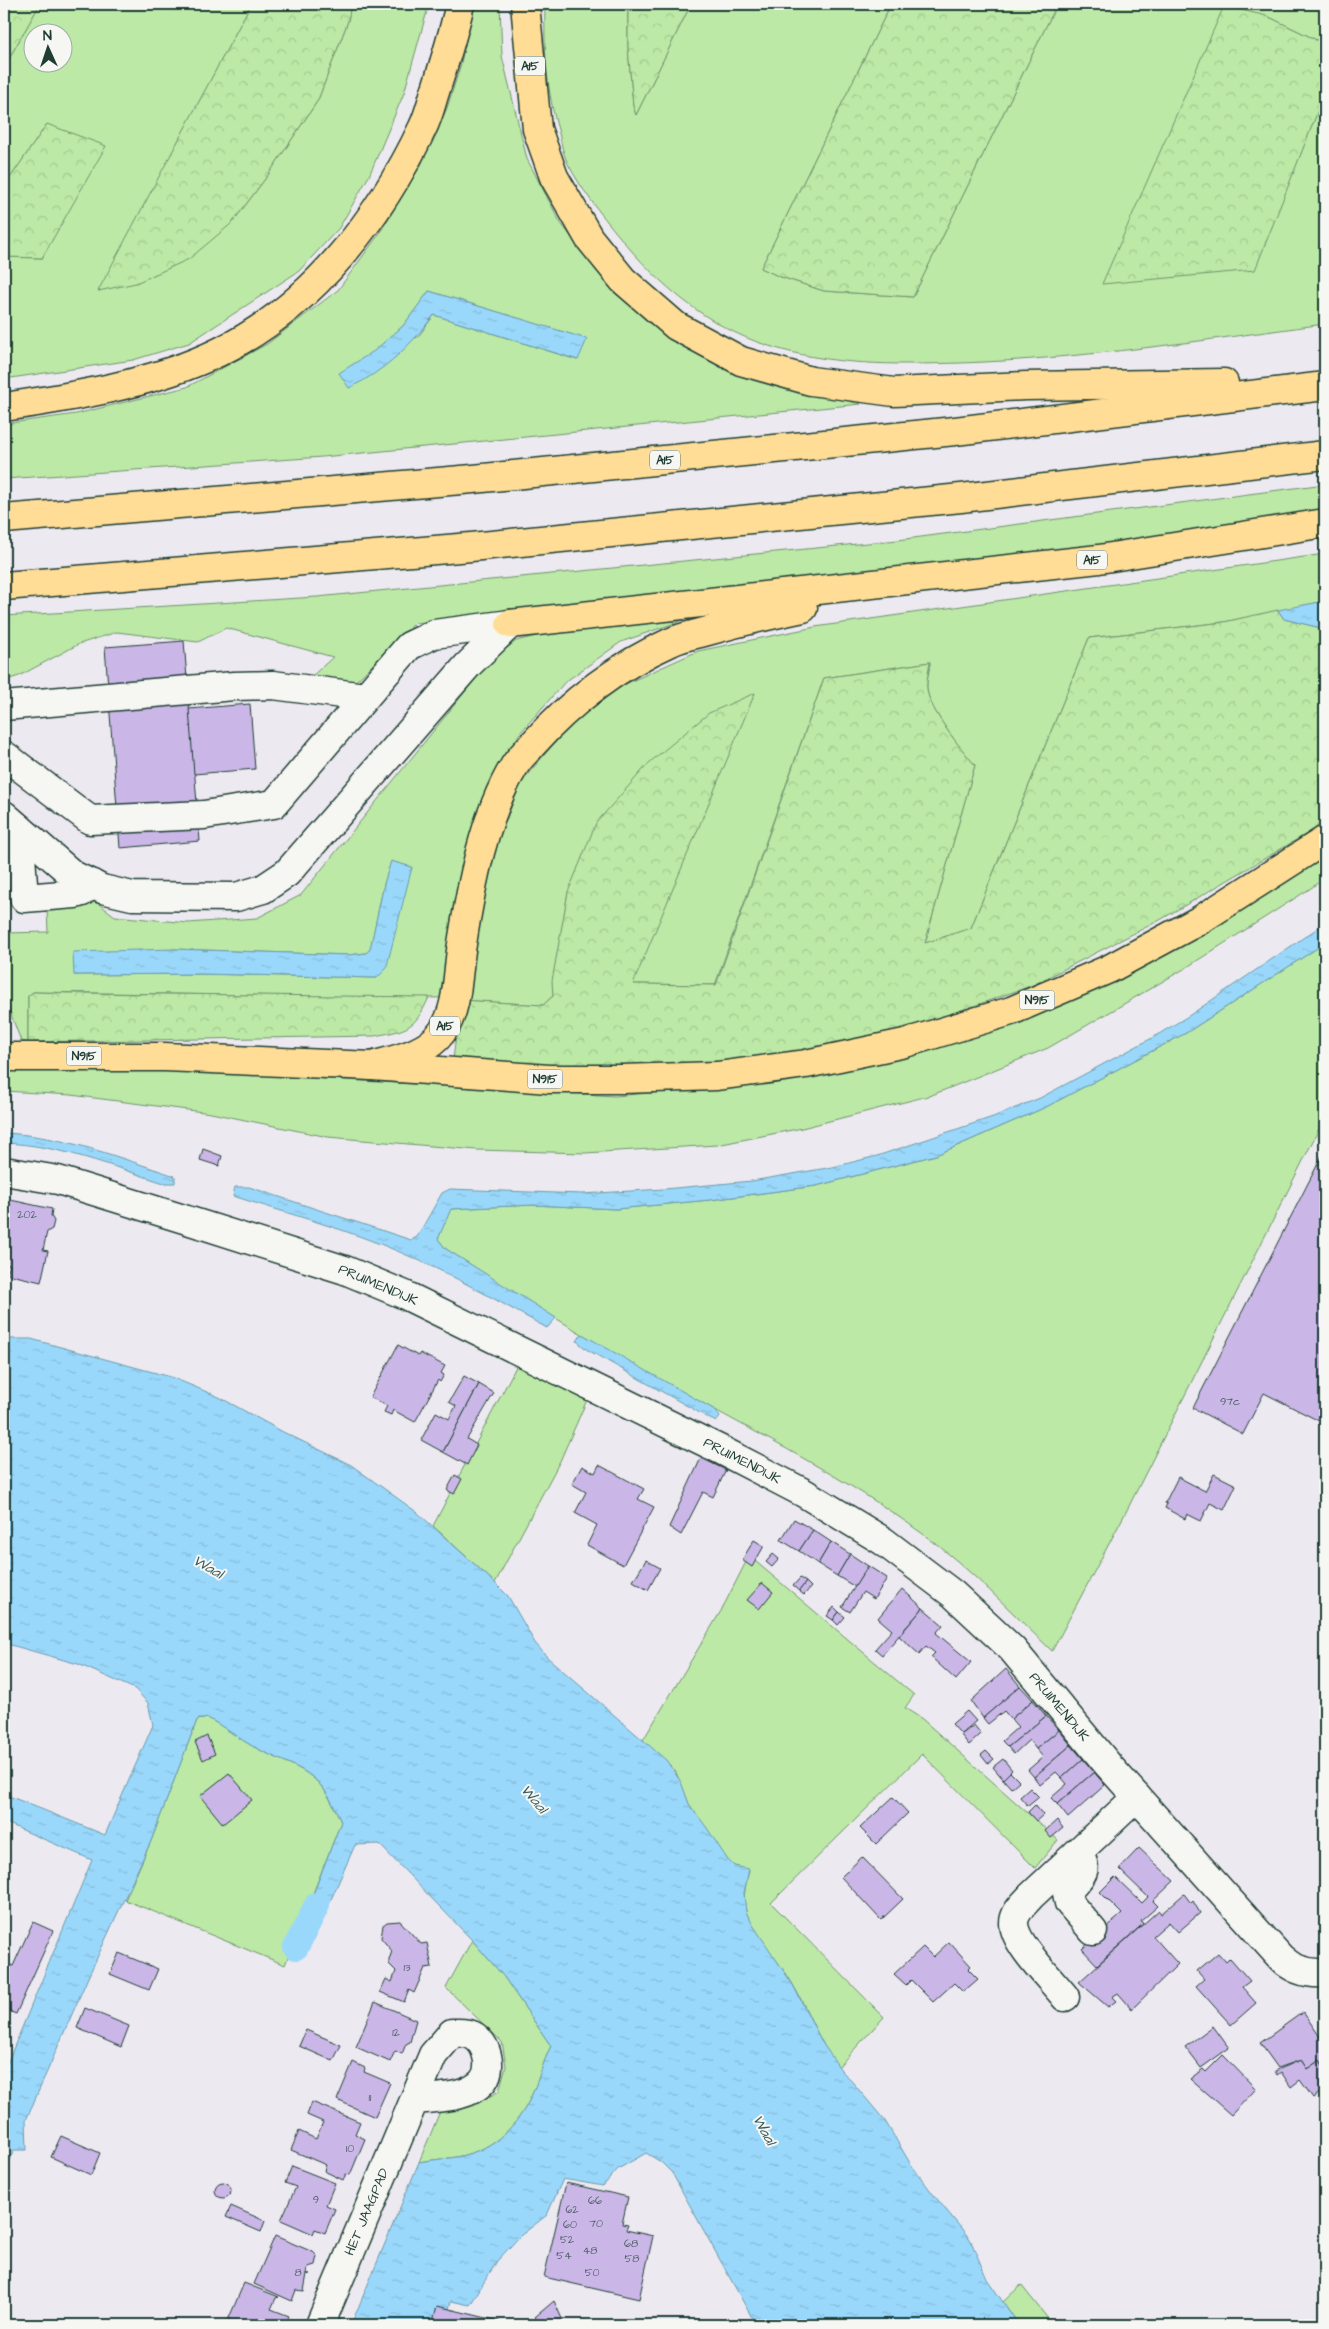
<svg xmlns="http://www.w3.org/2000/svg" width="1329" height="2329" viewBox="0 0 1329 2329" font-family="'Architects Daughter',sans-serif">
<defs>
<pattern id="forest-crowns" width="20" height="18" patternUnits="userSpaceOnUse" patternTransform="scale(1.25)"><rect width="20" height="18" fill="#bce9a6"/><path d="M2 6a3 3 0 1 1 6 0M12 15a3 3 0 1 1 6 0" fill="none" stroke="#a1c990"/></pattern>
<pattern id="water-ripples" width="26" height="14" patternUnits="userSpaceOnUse" patternTransform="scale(1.25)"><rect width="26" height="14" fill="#9ad8fb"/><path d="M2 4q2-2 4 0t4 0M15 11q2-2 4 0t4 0" fill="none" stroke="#84bad8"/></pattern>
</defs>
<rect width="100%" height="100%" fill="#ede9f0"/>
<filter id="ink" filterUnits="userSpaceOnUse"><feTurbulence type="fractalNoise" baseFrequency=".02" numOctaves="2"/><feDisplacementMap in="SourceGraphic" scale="10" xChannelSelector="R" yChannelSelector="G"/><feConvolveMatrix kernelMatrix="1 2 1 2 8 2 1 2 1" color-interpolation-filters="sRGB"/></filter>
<g filter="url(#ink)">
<g fill="#bce9a6" stroke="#6e936d" fill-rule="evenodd">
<path d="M 40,4 L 251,4 L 99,291 L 232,223 L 268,175 L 318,100 L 348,21 L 351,4 L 429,4 L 404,93 L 369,176 L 339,228 L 299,271 L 189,343 L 133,360 L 4,379 L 4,257 L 43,258 L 47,124 L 4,187 L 4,67 ZM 32,32 L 62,32 L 62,62 L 32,62 Z"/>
<path d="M 474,4 L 500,4 L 502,56 L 527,159 L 560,222 L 606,282 L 647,321 L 708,357 L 789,387 L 861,404 L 322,457 L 4,479 L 4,424 L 76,414 L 187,387 L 267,344 L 338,290 L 379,234 L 421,165 L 447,108 L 460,67 ZM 429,291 L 586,339 L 587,339 L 577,360 L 434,315 L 418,337 L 374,351 L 403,326 Z"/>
<path d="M 545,4 L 628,4 L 628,48 L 633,106 L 636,115 L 691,4 L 891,4 L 761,268 L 778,276 L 824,291 L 913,297 L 1057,4 L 1325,4 L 1325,44 L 1267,16 L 1254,270 L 1325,93 L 1325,324 C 1204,340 1083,359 960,363 C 895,365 829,366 766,345 C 707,326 658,284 619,236 C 600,213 581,189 567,162 C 563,153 561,142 559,133 C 546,90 544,48 545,4 Z"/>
<polygon points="1325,484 1325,511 1074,551 415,623 355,682 311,677 333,657 226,628 198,642 117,632 79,644 19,676 4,681 4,616 317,597 898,540"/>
<path d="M 1325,554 L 1325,601 L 1224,622 L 1089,638 L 971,928 L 925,943 L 975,765 C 961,749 929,710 927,689 C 926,681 930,670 930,662 L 824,678 L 715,985 L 632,984 L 754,694 L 568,892 L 553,981 L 553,996 L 543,1005 L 460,1000 L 472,928 L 497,844 L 521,782 L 571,724 L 623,685 L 698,651 L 815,627 Z"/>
<path d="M 686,619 L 621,642 L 565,682 L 520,733 L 486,788 L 464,878 L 443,998 L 33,992 L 28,996 L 28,1042 L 21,1041 L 4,996 L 4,933 L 48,932 L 47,908 L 74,906 L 95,901 L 115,916 L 188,923 L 257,918 L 301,895 L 489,662 L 516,641 L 548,633 ZM 391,862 L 412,867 L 377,978 L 199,974 L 74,975 L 173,949 L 349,955 L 366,953 L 370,950 L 384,884 Z"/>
<polygon points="1325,854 1325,878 1311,888 1184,969 1048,1048 932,1095 802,1128 717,1145 585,1153 477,1150 328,1137 211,1113 71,1095 4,1091 4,1067 92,1065 615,1096 787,1081 925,1051"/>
<path d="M 1325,943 L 1325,1117 L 1128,1508 L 1052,1651 C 1010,1611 970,1568 923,1534 C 847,1478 761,1436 679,1390 C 599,1346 522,1298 446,1249 L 438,1239 L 450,1209 L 533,1205 L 616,1209 L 710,1200 L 816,1186 L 936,1155 L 1046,1107 L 1186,1033 Z"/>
<polygon points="521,1357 590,1393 560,1461 495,1583 433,1526"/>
<path d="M 749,1556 L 914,1695 L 905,1708 L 922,1719 L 1058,1840 L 1035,1868 L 922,1754 L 771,1903 L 884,2017 L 838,2067 C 818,2041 808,2010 792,1983 C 779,1961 753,1934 746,1911 C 742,1897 746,1884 749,1870 L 734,1866 L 727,1859 L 689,1804 L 675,1770 L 643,1740 L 721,1611 Z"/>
<path d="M 208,1718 C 224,1727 238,1738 254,1747 C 302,1772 318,1767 341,1822 L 285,1965 L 125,1900 L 151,1841 L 197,1720 Z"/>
<path d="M 472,1940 L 504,1977 L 551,2046 C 543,2062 540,2076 533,2092 C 522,2120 498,2146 468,2154 C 453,2159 435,2159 419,2162 L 441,2109 C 464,2109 480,2103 499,2091 L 506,2066 L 502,2042 L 446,1988 Z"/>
<polygon points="1021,2285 1053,2325 1019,2325 1003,2302"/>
</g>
<g fill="url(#forest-crowns)" stroke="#6e936d">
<polygon points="4,4 40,4 4,67"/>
<polygon points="251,4 351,4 348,21 318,100 268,175 232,223 189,259 136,283 98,291"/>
<polygon points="628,4 691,4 636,115 633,106 628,48"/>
<polygon points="891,4 1057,4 913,297 824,291 778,276 761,268"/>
<polygon points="1224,6 1267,16 1325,44 1325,93 1255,270 1102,284"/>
<polygon points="47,124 106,146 42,258 4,257 4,187"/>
<path d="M 1278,610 L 1284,619 L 1325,629 L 1325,823 L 1160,920 L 1033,985 L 920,1025 L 804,1052 L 707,1064 L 581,1072 L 453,1060 L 460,1000 L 543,1005 L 553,996 L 552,981 L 568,892 L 596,823 L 649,763 L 709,713 L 755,693 L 633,984 L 716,985 L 824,678 L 930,662 C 929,670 926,681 927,689 C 929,710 961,749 975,765 L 925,943 L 971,928 L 1089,638 L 1224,622 Z"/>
<path d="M 33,992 L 72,993 L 429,997 C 415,1030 406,1030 374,1036 L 28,1042 L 28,996 Z"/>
</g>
<g fill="url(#water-ripples)" stroke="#699aab">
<path d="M 429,291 L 587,339 L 578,360 L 434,315 C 410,346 385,371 349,388 L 339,373 L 374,351 L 403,326 Z"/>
<polygon points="1325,601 1325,629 1284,619 1278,610"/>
<polygon points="391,861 412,867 386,969 377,978 199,974 74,975 73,952 173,949 349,955 366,953 370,949 384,884"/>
<path d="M 1325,923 L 1325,943 L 1186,1033 L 1046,1107 L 936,1155 L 816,1186 L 710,1200 L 616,1209 L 533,1205 L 451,1209 L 438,1239 L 446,1249 L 556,1318 L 547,1328 C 499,1302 452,1274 402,1253 C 347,1229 289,1214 233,1196 L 235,1187 L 249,1187 L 411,1240 L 417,1237 L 442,1193 L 450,1189 L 582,1194 L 664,1189 L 752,1181 L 833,1167 L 877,1156 L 993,1117 L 1040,1098 L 1154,1037 L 1190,1015 Z"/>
<path d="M 4,1133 C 65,1136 117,1157 175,1176 L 175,1183 L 164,1183 C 111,1166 59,1145 4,1143 Z"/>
<polygon points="582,1334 715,1410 720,1417 716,1422 586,1349 577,1341"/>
<path d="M 4,1339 L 31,1339 L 171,1377 L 219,1397 L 283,1432 L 351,1465 L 418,1513 L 495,1583 L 508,1596 L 535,1643 L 547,1657 L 666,1760 L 681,1782 L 689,1804 L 707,1828 L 727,1859 L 734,1866 L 749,1869 L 744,1893 L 746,1912 L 753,1925 L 793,1985 L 823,2044 L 841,2070 L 854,2084 L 885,2121 L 910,2163 L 933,2194 L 970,2239 L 987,2279 L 1019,2325 L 756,2325 L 672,2173 L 661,2162 L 646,2153 L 618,2169 L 603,2186 L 563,2179 L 547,2215 L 520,2236 L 497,2261 L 470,2305 L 451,2301 L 445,2325 L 351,2325 L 419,2162 C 435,2159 453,2159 468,2154 C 498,2146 522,2120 533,2092 C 540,2076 543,2062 551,2046 L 504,1977 L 472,1940 L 379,1844 L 355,1845 L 313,1940 L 297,1936 L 341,1822 C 319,1767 302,1772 254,1747 C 238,1738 224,1727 208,1718 L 197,1720 L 151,1841 L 89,1975 L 26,2120 L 27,2150 L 14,2150 L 4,2175 L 4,2071 L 92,1860 L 4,1822 L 4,1794 L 105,1835 L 153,1725 L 148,1703 L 135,1689 L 78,1664 L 4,1643 Z"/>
</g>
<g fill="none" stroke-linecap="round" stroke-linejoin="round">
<polyline stroke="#9ad8fb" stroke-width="26" points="296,1947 317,1905"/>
</g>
<g fill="#cab7e8" stroke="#1f3d34">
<polygon points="184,641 200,841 120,848 105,647"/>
<polygon points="250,704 255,769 194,774 189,709"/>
<polygon points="203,1149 222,1156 219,1166 200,1160"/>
<polygon points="1325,1150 1325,1424 1264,1393 1243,1434 1193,1408"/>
<polygon points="6,1199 52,1209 51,1216 54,1221 52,1229 47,1232 43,1250 48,1251 41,1282 7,1274 10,1265 4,1264 4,1204"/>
<polygon points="398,1345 418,1356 420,1353 445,1366 441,1373 444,1375 440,1382 438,1380 415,1422 393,1410 391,1415 384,1412 387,1406 370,1397"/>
<polygon points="464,1376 479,1384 443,1452 421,1440 436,1412 449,1419 456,1406 449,1402"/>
<polygon points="479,1384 494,1393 467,1439 477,1445 467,1465 443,1452"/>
<polygon points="701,1458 726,1470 713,1497 703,1492 681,1535 669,1527"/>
<polygon points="599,1465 644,1489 638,1499 654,1507 623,1565 587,1545 597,1525 575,1513 586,1492 572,1484 582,1466 595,1473"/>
<polygon points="1214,1474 1236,1485 1224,1510 1210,1503 1201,1521 1187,1514 1185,1519 1165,1508 1167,1504 1165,1503 1178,1477 1205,1491"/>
<polygon points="455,1475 462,1479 454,1494 447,1490"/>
<polygon points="794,1519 813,1530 799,1551 781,1540"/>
<polygon points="813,1530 831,1542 818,1564 799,1551"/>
<polygon points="754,1540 764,1546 752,1567 742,1560"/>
<polygon points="831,1542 850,1554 837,1576 818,1564"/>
<polygon points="773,1554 779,1559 772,1567 766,1562"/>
<polygon points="850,1554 868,1566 855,1587 837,1576"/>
<polygon points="646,1560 660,1568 648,1590 633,1581"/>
<polygon points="868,1566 887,1578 874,1599 863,1592 850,1612 842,1607"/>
<polygon points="800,1578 806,1582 799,1591 793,1586"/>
<polygon points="806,1582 811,1587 804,1595 799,1591"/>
<polygon points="762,1583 773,1592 759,1609 747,1600"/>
<polygon points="902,1589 923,1608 882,1655 875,1649 892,1630 878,1618"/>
<polygon points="834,1607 839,1612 833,1620 827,1616"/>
<polygon points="923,1608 943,1625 936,1633 971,1662 956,1680 931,1657 935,1653 926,1646 919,1654 899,1636"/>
<polygon points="839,1612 845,1617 838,1625 833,1620"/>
<polygon points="1006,1669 1020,1686 983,1718 971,1701"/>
<polygon points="1020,1686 1033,1700 1011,1719 1004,1711 988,1724 983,1718"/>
<polygon points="1033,1700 1046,1716 1008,1747 1002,1741 1018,1727 1011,1719"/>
<polygon points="967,1711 976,1721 961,1734 952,1724"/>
<polygon points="1046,1716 1059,1730 1036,1749 1029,1740 1014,1754 1008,1747"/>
<polygon points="974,1725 981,1734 969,1745 961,1735"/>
<polygon points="1059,1730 1071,1745 1034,1777 1028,1770 1043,1757 1036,1749"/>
<polygon points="207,1736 215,1754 203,1760 195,1742"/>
<polygon points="1071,1745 1083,1759 1062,1778 1056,1772 1040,1785 1034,1777"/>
<polygon points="986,1751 994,1759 988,1764 981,1755"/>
<polygon points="1003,1759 1012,1770 1003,1779 993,1767"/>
<polygon points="1083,1759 1094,1772 1057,1804 1051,1798 1067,1784 1062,1778"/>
<polygon points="1010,1772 1019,1781 1011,1788 1003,1779"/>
<polygon points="1094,1772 1105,1785 1068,1818 1057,1804"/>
<polygon points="229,1773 252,1800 223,1824 200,1796"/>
<polygon points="1030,1788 1039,1797 1028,1806 1020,1797"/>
<polygon points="893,1797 908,1813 876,1844 860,1828"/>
<polygon points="1035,1805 1043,1815 1036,1821 1028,1812"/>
<polygon points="1057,1820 1063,1828 1051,1838 1045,1831"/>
<polygon points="1139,1848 1174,1881 1153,1901 1158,1906 1141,1921 1143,1924 1097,1965 1082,1949 1122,1914 1100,1892 1115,1877 1142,1903 1148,1897 1119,1869"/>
<polygon points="862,1857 903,1899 881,1920 841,1877"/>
<polygon points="1184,1894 1191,1903 1193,1901 1200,1913 1178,1932 1169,1922 1153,1936 1178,1964 1132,2009 1118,1993 1112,1997 1116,2001 1108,2007 1079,1982 1159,1910 1161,1914"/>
<polygon points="400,1921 421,1944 427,1943 432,1967 425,1968 414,1993 409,1990 404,2002 380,1992 386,1979 392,1982 396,1971 389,1964 389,1960 392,1951 381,1938 383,1925 387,1922"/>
<polygon points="33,1922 53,1931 16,2014 4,2009 6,1983 4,1982 4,1962 13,1966"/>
<polygon points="949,1942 971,1966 968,1969 978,1979 963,1992 954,1983 933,2002 911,1980 906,1985 894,1974 923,1947 933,1957"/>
<polygon points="119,1953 158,1969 149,1990 110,1974"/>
<polygon points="1218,1953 1226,1962 1230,1958 1250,1981 1242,1987 1256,2003 1231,2025 1196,1986 1204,1979 1197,1971"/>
<polygon points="375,2002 416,2020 410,2042 406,2044 402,2054 395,2051 390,2062 356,2047"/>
<polygon points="85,2008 129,2026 121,2047 77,2028"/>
<polygon points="1303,2012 1325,2044 1325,2064 1323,2066 1320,2060 1307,2069 1301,2060 1278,2068 1260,2043"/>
<polygon points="1213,2026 1229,2048 1201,2068 1185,2047"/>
<polygon points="306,2030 341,2045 333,2061 299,2046"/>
<polygon points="1223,2055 1256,2089 1231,2115 1190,2079 1203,2069 1206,2072"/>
<polygon points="1301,2060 1307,2069 1320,2060 1323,2066 1325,2064 1325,2089 1313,2098 1300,2080 1291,2087 1281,2072 1277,2075 1275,2071"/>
<polygon points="353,2062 365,2068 364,2072 390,2083 375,2117 337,2100"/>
<polygon points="312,2102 360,2122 355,2134 365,2139 350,2175 346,2174 343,2180 324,2171 326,2165 291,2150 299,2131 316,2139 323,2122 307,2115"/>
<polygon points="61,2136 100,2153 91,2175 51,2157"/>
<polygon points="292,2166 335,2183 326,2205 335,2209 325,2233 315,2229 313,2234 281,2220 296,2187 285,2183"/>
<circle cx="223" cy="2190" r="8"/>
<polygon points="566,2183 628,2197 622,2224 628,2225 626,2230 653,2236 639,2299 544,2277"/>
<polygon points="231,2206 265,2221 261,2232 226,2217"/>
<polygon points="275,2236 313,2252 317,2256 315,2265 308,2267 307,2274 310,2274 307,2274 304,2291 296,2290 292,2301 254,2284"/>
<polygon points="244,2283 279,2297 276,2298 271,2309 289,2316 285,2325 226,2325"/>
<polygon points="554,2301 563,2321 559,2325 543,2325 535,2317"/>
<polygon points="437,2306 499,2321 498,2325 432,2325"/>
</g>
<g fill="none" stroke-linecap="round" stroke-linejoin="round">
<g stroke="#1f3d34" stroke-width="31">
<g id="minor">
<polyline points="4,706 234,686 273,685 365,697"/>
<polyline points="4,755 90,820 204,815 274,804 409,646 434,634 510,624"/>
<polyline points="4,815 73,875 102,889 132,896 236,897 263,889 287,873 468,665 510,624"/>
<polyline points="19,828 24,898 75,894 82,892 92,884"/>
<path d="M 4,1171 L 58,1180 L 187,1220 L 345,1270 L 405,1295 L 721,1450 L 804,1493 L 883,1541 L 953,1594 L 1012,1649 L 1109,1766 L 1281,1958 C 1293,1970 1309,1974 1325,1973"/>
<path d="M 1077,1853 C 1093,1872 1077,1877 1067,1893 L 1069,1903 L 1093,1931"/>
<path d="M 1065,1997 C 1052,1980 1014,1944 1014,1923 C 1014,1912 1024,1904 1031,1896 L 1137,1797"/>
<path d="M 320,2325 L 433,2055 L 452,2033 C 459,2033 466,2032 472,2035 C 487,2042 494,2069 482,2082 C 466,2099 436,2097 415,2100"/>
</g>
</g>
<g stroke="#1f3d34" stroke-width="31">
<polyline id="major" points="4,1057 165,1057 372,1066 549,1079 622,1079 717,1076 806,1064 905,1043 1011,1011 1109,969 1200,920 1325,840"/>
</g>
<g stroke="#1f3d34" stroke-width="31">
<g id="highway">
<polyline points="525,4 537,129 554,177 589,238 623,280 676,326 741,361 811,381 894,392 1026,386 1224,383"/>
<path d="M 4,407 C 73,397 156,383 219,352 C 312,307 380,218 423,127 C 428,117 431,105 434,95 C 444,64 453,35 460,4"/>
<polyline points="4,519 473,479 955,431 1325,386"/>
<polyline points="4,586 471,547 961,498 1325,455"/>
<polyline points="510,624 1099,559 1325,523"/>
<path d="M 372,1066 C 397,1059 426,1054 442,1032 C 459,1008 457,972 462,944 C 471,886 484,815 515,765 C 520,757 527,751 532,745 C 570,702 619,665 671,642 C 681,637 693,635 704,632 C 736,623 769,615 803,608"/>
</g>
</g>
<use href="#minor" stroke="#f6f6f2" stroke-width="28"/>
<use href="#major" stroke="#ffdd96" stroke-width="28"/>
<use href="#highway" stroke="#ffdd96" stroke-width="28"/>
</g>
</g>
<g text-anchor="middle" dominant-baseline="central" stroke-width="4" stroke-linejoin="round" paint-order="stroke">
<g font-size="11" fill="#4a5c61">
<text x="27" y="1214">202</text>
<text x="1230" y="1401">97c</text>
<text x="407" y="1967">13</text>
<text x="396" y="2032">12</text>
<text x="370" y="2097">11</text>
<text x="350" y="2148">10</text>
<text x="316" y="2199">9</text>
<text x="595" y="2200">66</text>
<text x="572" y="2209">62</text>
<text x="596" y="2223">70</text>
<text x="570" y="2224">60</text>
<text x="567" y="2239">52</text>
<text x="631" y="2243">68</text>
<text x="590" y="2250">48</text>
<text x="564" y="2255">54</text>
<text x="632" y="2258">58</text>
<text x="298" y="2272">8</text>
<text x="592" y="2272">50</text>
</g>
<g fill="#f6f6f2" stroke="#60746d" stroke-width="1">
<rect x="515" y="56.5" width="30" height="19" rx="4"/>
<rect x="650" y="450.5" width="30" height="19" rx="4"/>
<rect x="1077" y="550.5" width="30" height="19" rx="4"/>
<rect x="1019.5" y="990.5" width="35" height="19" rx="4"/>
<rect x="430" y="1016.5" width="30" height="19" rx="4"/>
<rect x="66.5" y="1046.5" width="35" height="19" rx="4"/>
<rect x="527.5" y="1069.5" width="35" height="19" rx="4"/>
</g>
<g font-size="12" font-weight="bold" fill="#1f3d34">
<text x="530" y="66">A15</text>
<text x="665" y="460">A15</text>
<text x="1092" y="560">A15</text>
<text x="1037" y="1000">N915</text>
<text x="445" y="1026">A15</text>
<text x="84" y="1056">N915</text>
<text x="545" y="1079">N915</text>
</g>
<g font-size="14" fill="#1f3d34" stroke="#f6f6f2">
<text transform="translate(378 1285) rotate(23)">PRUIMENDIJK</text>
<text transform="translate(742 1461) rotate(27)">PRUIMENDIJK</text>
<text transform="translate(1059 1707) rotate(50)">PRUIMENDIJK</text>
<text transform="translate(367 2212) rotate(-67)">HET JAAGPAD</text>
</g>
<g font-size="15" font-style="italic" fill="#385c5c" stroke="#f6f6f2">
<text transform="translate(208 1567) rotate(30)">Waal</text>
<text transform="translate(534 1799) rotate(50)">Waal</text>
<text transform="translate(764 2130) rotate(61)">Waal</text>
</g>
</g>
<rect width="1329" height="2329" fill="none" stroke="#f6f6f2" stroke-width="20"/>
<rect x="10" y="10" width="1309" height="2309" fill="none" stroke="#1f3d34" stroke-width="2" filter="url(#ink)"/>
<g transform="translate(48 48) rotate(357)"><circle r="24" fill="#f6f6f2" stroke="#a0aca6"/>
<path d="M0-4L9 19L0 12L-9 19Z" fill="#1f3d34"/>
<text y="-8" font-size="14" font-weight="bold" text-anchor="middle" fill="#1f3d34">N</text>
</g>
</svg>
